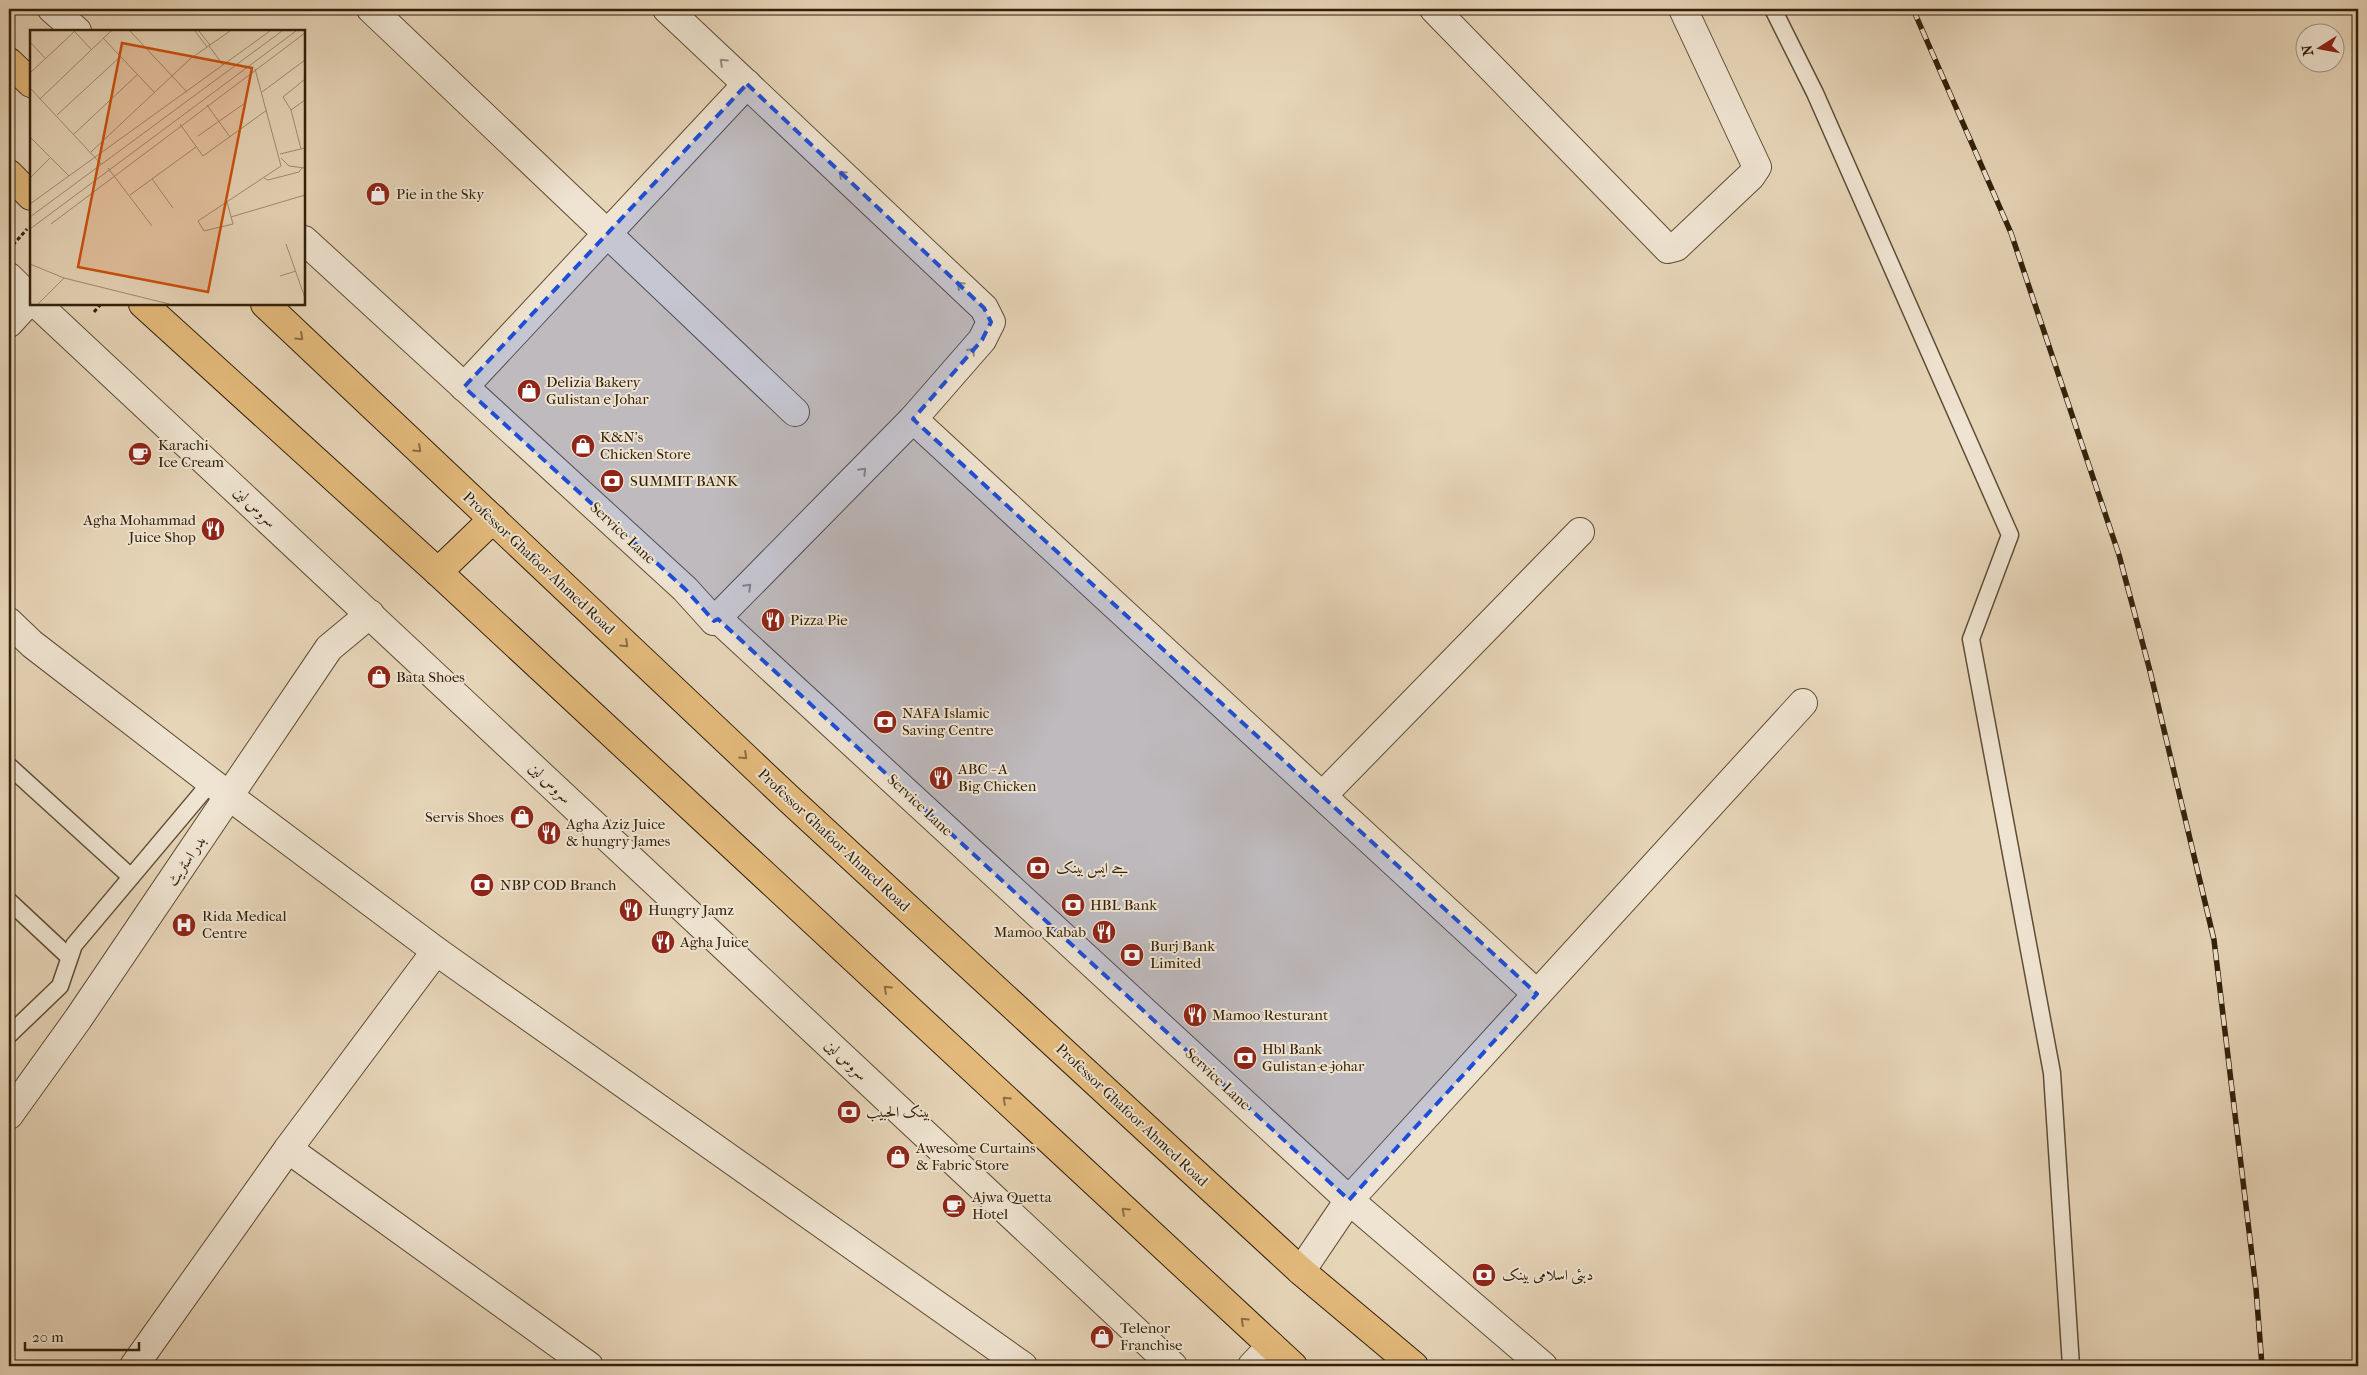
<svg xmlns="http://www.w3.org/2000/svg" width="2367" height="1375" viewBox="0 0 2367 1375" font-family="'IM FELL French Canon',Amiri,serif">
<rect width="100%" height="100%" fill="#e7d5b8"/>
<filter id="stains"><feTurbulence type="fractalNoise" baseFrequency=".004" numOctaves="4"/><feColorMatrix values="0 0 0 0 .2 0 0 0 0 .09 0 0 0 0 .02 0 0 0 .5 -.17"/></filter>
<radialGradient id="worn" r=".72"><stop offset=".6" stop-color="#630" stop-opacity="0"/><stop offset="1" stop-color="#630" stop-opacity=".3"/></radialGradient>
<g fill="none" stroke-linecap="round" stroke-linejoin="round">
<g stroke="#5f4d35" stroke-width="19">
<g id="service">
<polyline points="1773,9 1815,93 2010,535 1971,639 2052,1073 2071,1366"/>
<polyline points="9,766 131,877"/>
<polyline points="9,901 69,957"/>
<polyline points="9,1035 60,986 74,945 211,782"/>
</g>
</g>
<g stroke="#5f4d35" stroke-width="30">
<g id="minor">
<polyline points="52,9 77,31"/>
<polyline points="371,9 795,412"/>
<polyline points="667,9 984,308 991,322 982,340 913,419 714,621"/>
<polyline points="1434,9 1668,249 1676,247 1751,176 1757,167 1683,9"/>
<polyline points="304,240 685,589 714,621 718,619 1349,1200 1543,1366"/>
<polyline points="9,277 31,299"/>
<polyline points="37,304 1173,1366"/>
<polyline points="9,323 31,299"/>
<polyline points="464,387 747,84"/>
<polyline points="913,419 1537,994"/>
<polyline points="9,622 32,644 229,796 436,951 1023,1366"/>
<polyline points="1323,795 1580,532"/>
<polyline points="9,1115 78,1019 329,648 370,614"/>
<polyline points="288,1149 589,1366"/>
<polyline points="1301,1271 1349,1200 1803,703"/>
<polyline points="134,1366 288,1149 436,951"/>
<polyline points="1252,1366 1271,1346"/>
</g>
</g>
<g stroke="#322009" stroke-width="30">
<g id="primary">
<polyline points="9,62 31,83"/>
<polyline points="9,174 31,196"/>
<polyline points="143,304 438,572 1293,1366"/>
<polyline points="265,304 789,799 1301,1271 1414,1366"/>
<polyline points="438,572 493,519"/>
</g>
</g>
<g stroke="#322009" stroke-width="3" stroke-dasharray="4 2.5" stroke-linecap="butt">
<polyline points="13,245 27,229"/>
<polyline points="94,312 101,304"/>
</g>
<use href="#service" stroke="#efe4d1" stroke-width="16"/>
<use href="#minor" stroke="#efe4d1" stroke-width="28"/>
<use href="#primary" stroke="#e4ba7c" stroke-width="28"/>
<g stroke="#322009" stroke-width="5.5">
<polyline id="rail" points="1913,9 2011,233 2119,555 2150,671 2214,940 2256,1289 2262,1366"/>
</g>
<use href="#rail" stroke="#efe4d1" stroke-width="4" stroke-dasharray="11" stroke-linecap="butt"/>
</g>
<defs><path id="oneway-chevron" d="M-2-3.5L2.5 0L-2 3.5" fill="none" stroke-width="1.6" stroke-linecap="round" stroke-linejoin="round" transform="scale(1.25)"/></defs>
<g stroke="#9a8c77">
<use href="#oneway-chevron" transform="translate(723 62) rotate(-137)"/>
<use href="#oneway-chevron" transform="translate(842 174) rotate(-137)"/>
<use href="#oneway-chevron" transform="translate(960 285) rotate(-137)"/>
<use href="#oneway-chevron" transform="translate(972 351) rotate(-49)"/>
<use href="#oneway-chevron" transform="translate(863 471) rotate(-46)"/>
<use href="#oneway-chevron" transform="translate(748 587) rotate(-45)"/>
</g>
<g stroke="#8b6d42">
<use href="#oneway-chevron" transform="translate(300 337) rotate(43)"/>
<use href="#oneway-chevron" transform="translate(418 449) rotate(43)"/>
<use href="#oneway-chevron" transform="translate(625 644) rotate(43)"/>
<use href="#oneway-chevron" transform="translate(744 756) rotate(43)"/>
<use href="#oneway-chevron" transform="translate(887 989) rotate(-137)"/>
<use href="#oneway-chevron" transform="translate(1006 1100) rotate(-137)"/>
<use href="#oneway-chevron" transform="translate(1125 1211) rotate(-137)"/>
<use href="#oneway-chevron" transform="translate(1244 1321) rotate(-137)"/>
</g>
<path fill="#1d4ed8" fill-opacity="0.2" stroke="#1d4ed8" stroke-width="4" stroke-dasharray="10 6" stroke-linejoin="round" d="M 747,84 L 984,308 L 991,322 L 982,340 L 913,419 L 1537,994 L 1349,1200 L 718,619 L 714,621 L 685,589 L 464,387 Z"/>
<defs>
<g id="shop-disc" transform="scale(1.25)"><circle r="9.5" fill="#8f2418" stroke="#efe4d1"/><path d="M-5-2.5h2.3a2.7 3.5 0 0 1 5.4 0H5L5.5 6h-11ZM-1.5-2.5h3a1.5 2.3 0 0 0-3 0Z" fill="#fff"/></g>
<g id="cafe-disc" transform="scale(1.25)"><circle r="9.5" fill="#8f2418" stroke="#efe4d1"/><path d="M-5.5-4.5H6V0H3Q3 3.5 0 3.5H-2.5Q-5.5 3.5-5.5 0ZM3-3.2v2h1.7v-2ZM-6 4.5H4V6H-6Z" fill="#fff"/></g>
<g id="bank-disc" transform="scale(1.25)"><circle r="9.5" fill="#8f2418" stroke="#efe4d1"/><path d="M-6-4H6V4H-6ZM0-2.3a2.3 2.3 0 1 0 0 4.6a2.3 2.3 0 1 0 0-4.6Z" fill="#fff"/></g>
<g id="restaurant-disc" transform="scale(1.25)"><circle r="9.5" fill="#8f2418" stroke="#efe4d1"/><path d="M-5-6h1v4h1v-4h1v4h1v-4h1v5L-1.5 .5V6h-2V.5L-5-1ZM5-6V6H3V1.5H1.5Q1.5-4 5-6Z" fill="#fff"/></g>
<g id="hospital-disc" transform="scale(1.25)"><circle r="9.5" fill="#8f2418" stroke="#efe4d1"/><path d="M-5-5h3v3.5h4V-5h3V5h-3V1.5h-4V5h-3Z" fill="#fff"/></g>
</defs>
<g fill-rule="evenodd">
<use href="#shop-disc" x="378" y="194"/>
<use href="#shop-disc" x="529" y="391"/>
<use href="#shop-disc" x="583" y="446"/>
<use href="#cafe-disc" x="140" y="454"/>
<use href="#bank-disc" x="612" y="481"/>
<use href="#restaurant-disc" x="213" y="529"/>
<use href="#restaurant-disc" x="773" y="620"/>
<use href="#shop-disc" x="379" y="677"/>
<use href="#bank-disc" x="885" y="722"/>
<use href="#restaurant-disc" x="941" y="778"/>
<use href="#shop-disc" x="522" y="817"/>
<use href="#restaurant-disc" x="549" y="833"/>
<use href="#bank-disc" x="1038" y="868"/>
<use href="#bank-disc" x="482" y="885"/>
<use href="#bank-disc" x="1073" y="905"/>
<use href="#restaurant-disc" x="631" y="910"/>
<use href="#hospital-disc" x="184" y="925"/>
<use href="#restaurant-disc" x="1104" y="932"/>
<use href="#restaurant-disc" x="663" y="942"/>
<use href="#bank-disc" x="1132" y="955"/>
<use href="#restaurant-disc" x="1195" y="1015"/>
<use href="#bank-disc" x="1245" y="1058"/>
<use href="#bank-disc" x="849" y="1112"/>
<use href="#shop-disc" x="898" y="1157"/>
<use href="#cafe-disc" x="954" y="1206"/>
<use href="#bank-disc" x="1484" y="1275"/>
<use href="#shop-disc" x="1102" y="1337"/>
</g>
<g text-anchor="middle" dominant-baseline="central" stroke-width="4" stroke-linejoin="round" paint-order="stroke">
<g font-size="15" fill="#322009" stroke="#efe4d1" text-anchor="start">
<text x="396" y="194">Pie in the Sky</text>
<text x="546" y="382">Delizia Bakery<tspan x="546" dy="17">Gulistan e Johar</tspan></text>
<text x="600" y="437">K&amp;N's<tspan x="600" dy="17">Chicken Store</tspan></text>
<text x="158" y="445">Karachi<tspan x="158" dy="17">Ice Cream</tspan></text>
<text x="630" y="481">SUMMIT BANK</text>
<text x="196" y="520" text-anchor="end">Agha Mohammad<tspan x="196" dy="17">Juice Shop</tspan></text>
<text x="790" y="620">Pizza Pie</text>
<text x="396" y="677">Bata Shoes</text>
<text x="902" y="713">NAFA Islamic<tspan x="902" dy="17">Saving Centre</tspan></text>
<text x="958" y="769">ABC - A<tspan x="958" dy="17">Big Chicken</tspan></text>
<text x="504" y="817" text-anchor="end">Servis Shoes</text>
<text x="566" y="824">Agha Aziz Juice<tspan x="566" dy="17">&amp; hungry James</tspan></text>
<text x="1056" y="868">جے ایس بینک</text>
<text x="500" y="885">NBP COD Branch</text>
<text x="1090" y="905">HBL Bank</text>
<text x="648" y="910">Hungry Jamz</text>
<text x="202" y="916">Rida Medical<tspan x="202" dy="17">Centre</tspan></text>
<text x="1086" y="932" text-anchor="end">Mamoo Kabab</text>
<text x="680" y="942">Agha Juice</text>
<text x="1150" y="946">Burj Bank<tspan x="1150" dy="17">Limited</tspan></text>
<text x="1212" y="1015">Mamoo Resturant</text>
<text x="1262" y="1049">Hbl Bank<tspan x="1262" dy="17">Gulistan-e-johar</tspan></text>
<text x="866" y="1112">بينک الحبيب</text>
<text x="916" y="1148">Awesome Curtains<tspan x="916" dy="17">&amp; Fabric Store</tspan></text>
<text x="972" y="1197">Ajwa Quetta<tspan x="972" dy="17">Hotel</tspan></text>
<text x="1502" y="1275">دبئی اسلامی بینک</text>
<text x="1120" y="1328">Telenor<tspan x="1120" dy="17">Franchise</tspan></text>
</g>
<g font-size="15" fill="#322009" stroke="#efe4d1">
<text transform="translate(255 507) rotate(43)">سروس لین</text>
<text transform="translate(623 533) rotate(43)">Service Lane</text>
<text transform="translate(539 563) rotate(43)">Professor Ghafoor Ahmed Road</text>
<text transform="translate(550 783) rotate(43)">سروس لین</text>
<text transform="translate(920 805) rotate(43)">Service Lane</text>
<text transform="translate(834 840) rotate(43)">Professor Ghafoor Ahmed Road</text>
<text transform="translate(186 861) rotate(-56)">بدر اسٹریٹ</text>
<text transform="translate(846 1060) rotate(43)">سروس لین</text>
<text transform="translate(1218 1079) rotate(43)">Service Lane</text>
<text transform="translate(1132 1115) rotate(43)">Professor Ghafoor Ahmed Road</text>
</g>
</g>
<g transform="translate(30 30)">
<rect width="275" height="275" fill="#e7d5b8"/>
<path fill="none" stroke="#9f8d72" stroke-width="1" d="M 44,1 L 61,19M 100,1 L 157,62M 165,1 L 177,17M 169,1 L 180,15M 73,8 L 124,62M 0,12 L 15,28M 179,16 L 193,35M 0,43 L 45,1M 0,58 L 71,134M 232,62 L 275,30M 10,69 L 81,1M 177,75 L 200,107M 261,80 L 275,70M 27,85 L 91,26M 150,94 L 173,126 L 237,80M 44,104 L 108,44M 168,106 L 215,73M 0,107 L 39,146M 271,119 L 261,80 L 253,67 L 275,49M 61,122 L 160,29 L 200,1M 250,124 L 275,118M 251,128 L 259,136 L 275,138M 78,138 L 122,196M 0,148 L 20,128M 234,148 L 238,150 L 269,142 L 272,138M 122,149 L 143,178M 100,165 L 166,117M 197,172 L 203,194 L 174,201 L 168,191 L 251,136 L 225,39M 0,174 L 240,1M 0,187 L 252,1M 201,187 L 275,165M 21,194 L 275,3M 0,199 L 266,1M 256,214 L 275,268M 0,234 L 34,248M 250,246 L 266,241M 8,274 L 34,248 L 139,274"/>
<path fill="#cd500c" fill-opacity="0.15" stroke="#cd500c" stroke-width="2.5" d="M 92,13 L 222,38 L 178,262 L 48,237 Z"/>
<rect width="275" height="275" fill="none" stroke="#322009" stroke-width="2.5"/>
</g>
<rect width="2367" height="1375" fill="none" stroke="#e7d5b8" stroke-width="30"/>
<rect x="10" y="10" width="2347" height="1355" fill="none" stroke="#322009" stroke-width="2.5"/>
<rect x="15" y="15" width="2337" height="1345" fill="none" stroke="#322009"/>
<g transform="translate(2320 48) rotate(259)"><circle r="24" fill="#efe4d1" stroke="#a39681"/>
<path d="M0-4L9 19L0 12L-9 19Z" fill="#8f2418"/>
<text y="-8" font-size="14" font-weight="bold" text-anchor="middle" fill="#322009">N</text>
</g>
<path d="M25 1342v8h114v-8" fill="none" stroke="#322009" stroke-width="2.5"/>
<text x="32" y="1342" font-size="15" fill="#322009" stroke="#efe4d1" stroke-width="4" paint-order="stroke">20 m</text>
<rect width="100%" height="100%" filter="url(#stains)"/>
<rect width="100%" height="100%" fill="url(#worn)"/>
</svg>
